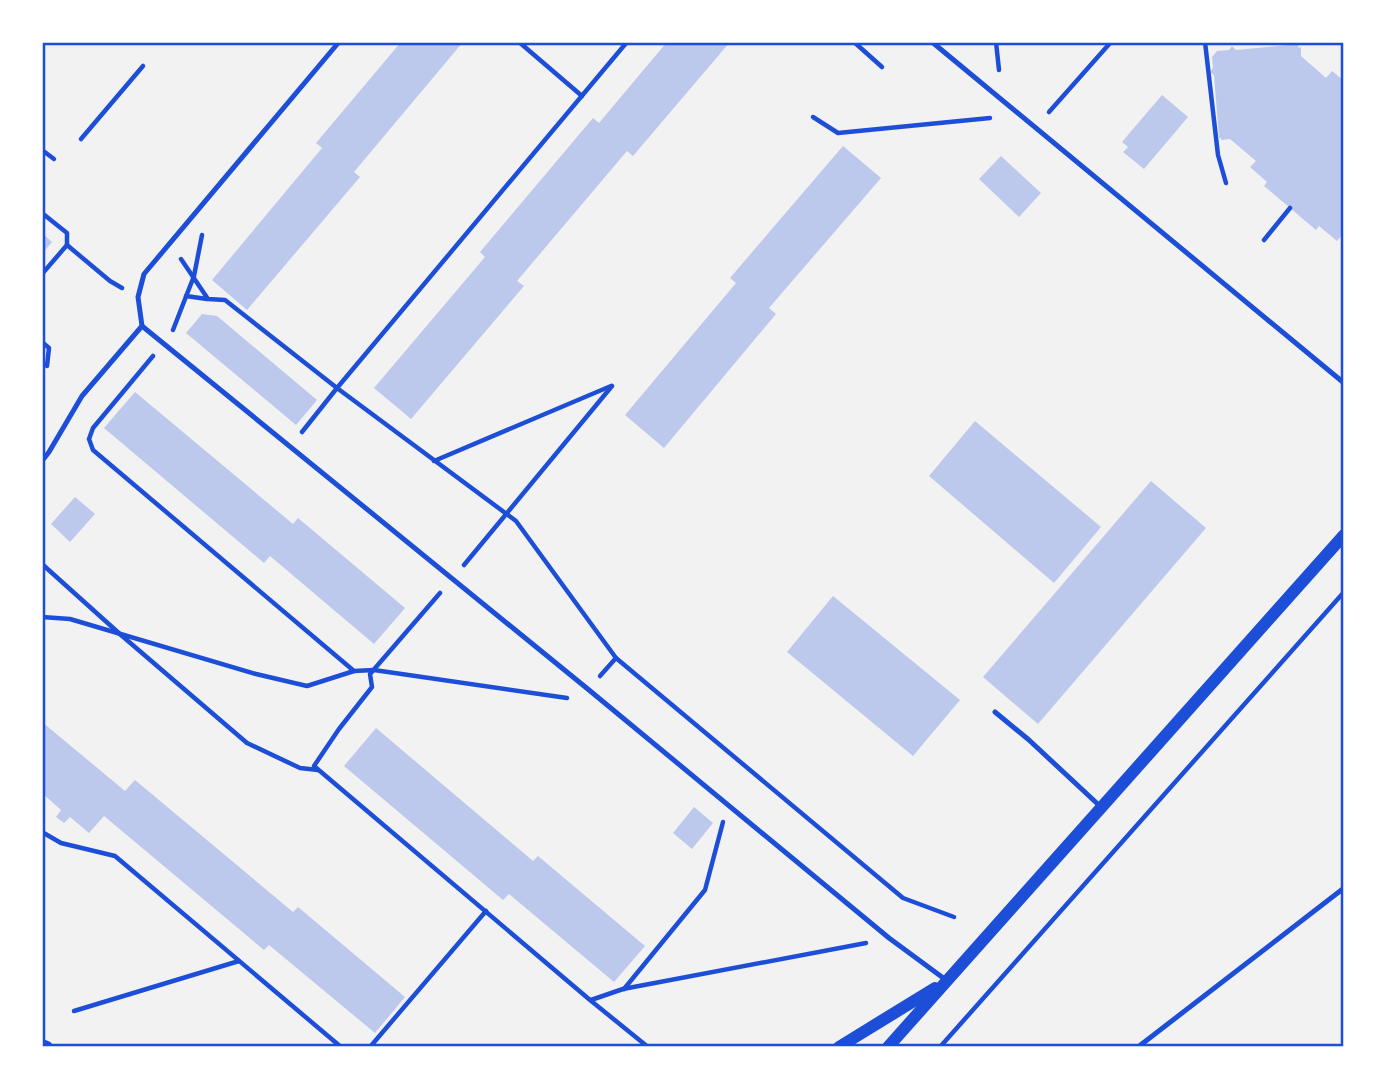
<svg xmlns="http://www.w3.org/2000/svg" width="1386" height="1089" viewBox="0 0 1386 1089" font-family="'Public Sans',sans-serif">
<rect width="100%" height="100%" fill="#f2f2f2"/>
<g fill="#bdc9ec">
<polygon points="401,42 463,42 354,172 360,177 247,310 212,280 322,148 316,143"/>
<polygon points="667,42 730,42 633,156 627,151 517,281 524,286 411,419 374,388 485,257 480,252 593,118 599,123"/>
<polygon points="1299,44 1298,48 1301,47 1301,56 1326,78 1332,71 1344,81 1344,233 1337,241 1319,226 1316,230 1264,186 1267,182 1250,167 1256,161 1230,139 1221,140 1221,138 1219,138 1214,75 1210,72 1213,68 1212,57 1217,51 1229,50 1232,46 1236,50"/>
<polygon points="1162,95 1188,117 1144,169 1123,152 1128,147 1122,142"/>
<polygon points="843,146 881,178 769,308 776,314 664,448 625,415 736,283 730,278"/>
<polygon points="1001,156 1041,193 1019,217 979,179"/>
<polygon points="42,233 52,242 42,254"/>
<polygon points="202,314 217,316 317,400 296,425 186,333"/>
<polygon points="135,392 293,524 298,518 405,608 374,644 270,556 264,563 104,428"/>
<polygon points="975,421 1101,527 1054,583 929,476"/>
<polygon points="1151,481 1206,528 1038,724 983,677"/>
<polygon points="75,497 95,514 70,542 51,524"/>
<polygon points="833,596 960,700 913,756 787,652"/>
<polygon points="42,722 125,791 135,780 293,912 298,907 405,997 375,1033 269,945 264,950 104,816 89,833 70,817 64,823 56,817 61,810 42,793"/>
<polygon points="376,728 533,861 538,856 645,946 614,982 509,894 503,900 344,766"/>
<polygon points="694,807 713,823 692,849 673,833"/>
</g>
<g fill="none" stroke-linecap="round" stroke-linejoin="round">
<g stroke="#1d4ed8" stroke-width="4.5">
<polyline points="519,42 582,96"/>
<polyline points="854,42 882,67"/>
<polyline points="996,42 999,70"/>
<polyline points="1205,42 1218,155 1226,183"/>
<polyline points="1049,112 1111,42"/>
<polyline points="813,117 838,133 990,118"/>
<polyline points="81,139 143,66"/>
<polyline points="42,150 54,159"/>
<polyline points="42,213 67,233 67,245 110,281 122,288"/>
<polyline points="1264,240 1290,208"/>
<polyline points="181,259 208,299 225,300 337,388 516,521 616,658 903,898 954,917"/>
<polyline points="42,274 67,245"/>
<polyline points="186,296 207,299"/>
<polyline points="173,330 194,276 202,235"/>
<polyline points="42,342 49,348 47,366"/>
<polyline points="153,356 93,428 89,439 93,450 354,671 374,670 567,698"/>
<polyline points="302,432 337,388 627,42"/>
<polyline points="434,461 611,386"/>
<polyline points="42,564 121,635 247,743 300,768 318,770"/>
<polyline points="464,565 612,386"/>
<polyline points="440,593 370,674 372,687 339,729 314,766 590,1000 648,1047"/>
<polyline points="42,617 70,619 256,674 307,686 354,671"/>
<polyline points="600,676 616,658"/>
<polyline points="42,832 61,843 115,856 341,1047"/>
<polyline points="624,989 705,890 723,822"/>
<polyline points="591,1000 623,989 866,943"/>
<polyline points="74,1011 239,961"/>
<polyline points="370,1047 486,911"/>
<polyline points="940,1047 1344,592"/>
</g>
<g stroke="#1d4ed8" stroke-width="5">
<polyline points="932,42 1344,383"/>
<polyline points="142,326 589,690 889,938 946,980"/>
<polyline points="42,461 49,452 82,396 142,326 138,297 144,274 339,42"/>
<polyline points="995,712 1029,740 1102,808"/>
<polyline points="1138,1047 1344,888"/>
</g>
<g stroke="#1d4ed8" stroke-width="12">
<polyline points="42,1045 47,1047"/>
<polyline points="839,1047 935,988"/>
<polyline points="888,1047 1344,535"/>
</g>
</g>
<rect width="1386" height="1089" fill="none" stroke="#ffffff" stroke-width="88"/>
<rect x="44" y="44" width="1298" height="1001" fill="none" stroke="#1d4ed8" stroke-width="2.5"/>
</svg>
